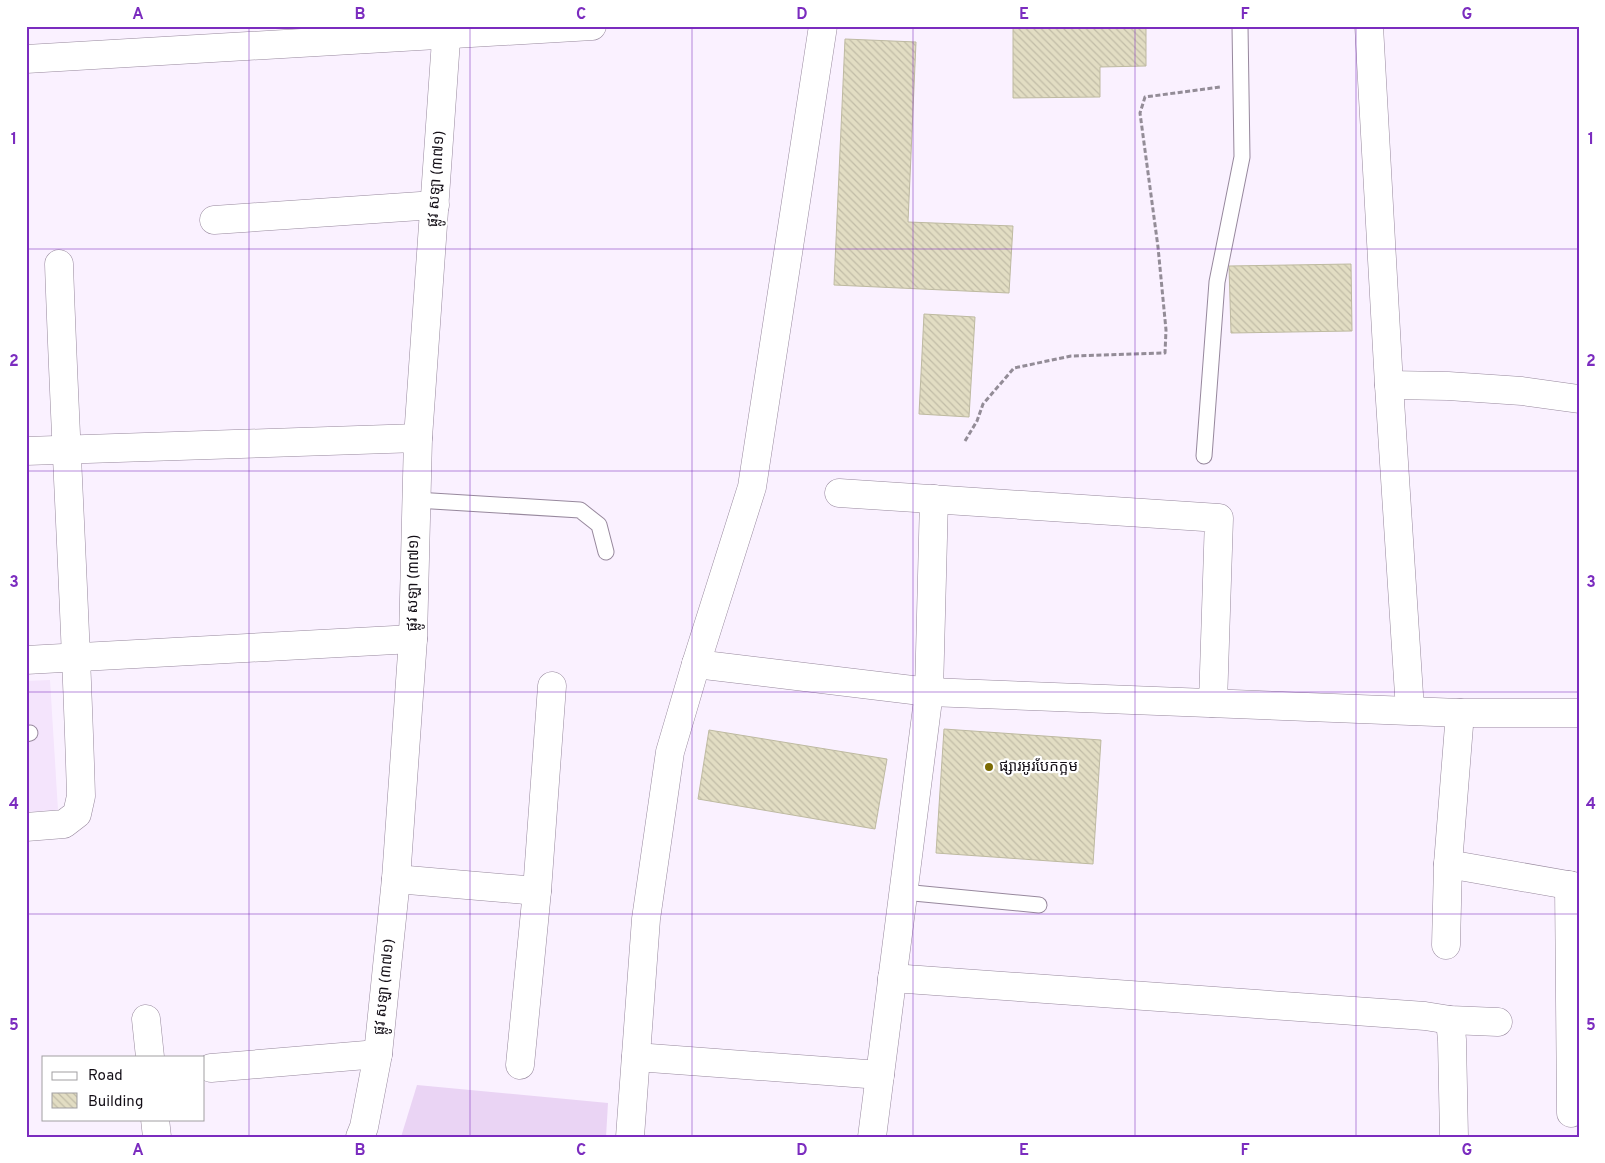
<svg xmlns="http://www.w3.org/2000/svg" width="1605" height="1163" viewBox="0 0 1605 1163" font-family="Overpass,'Noto Sans Khmer',sans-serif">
<defs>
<pattern id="building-back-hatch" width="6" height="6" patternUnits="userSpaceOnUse" patternTransform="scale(1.25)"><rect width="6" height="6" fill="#e2ddc3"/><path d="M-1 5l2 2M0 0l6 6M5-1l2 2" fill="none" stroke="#c1bca7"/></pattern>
</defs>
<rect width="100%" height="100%" fill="#faf1ff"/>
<polygon fill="#f4e4fc" points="50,680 58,810 26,812 26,681"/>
<polygon fill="#ead4f4" points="417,1085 608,1103 606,1137 401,1137"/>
<g fill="url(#building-back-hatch)" stroke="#bebaa1">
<polygon points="1146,27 1146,66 1100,67 1100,97 1013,98 1013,28"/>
<polygon points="845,39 916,42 908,222 1013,226 1009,293 834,285"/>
<polygon points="1351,264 1352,331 1231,333 1229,266"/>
<polygon points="924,314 975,317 969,417 919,414"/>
<polygon points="944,729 1101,740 1093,864 936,853"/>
<polygon points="709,730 887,759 875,829 698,799"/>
</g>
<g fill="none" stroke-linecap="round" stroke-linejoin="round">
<g stroke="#97889d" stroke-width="17">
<g id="service">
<polyline points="1204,456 1217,282 1242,157 1240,26"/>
<polyline points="416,500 580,510 599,525 606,552"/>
<polyline points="26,734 30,733"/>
<polyline points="903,892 1039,905"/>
</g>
</g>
<g stroke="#97889d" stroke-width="29">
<g id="minor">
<polyline points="1369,26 1389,385 1410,710"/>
<polyline points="26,59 592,26"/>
<polyline points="214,220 435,205"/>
<polyline points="1389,385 1448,386 1522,391 1579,399"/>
<polyline points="26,451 418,438"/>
<polyline points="839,493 1219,518 1213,703"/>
<polyline points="26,660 413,639"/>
<polyline points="696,664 929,692 1460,713 1579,713"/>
<path d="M 26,827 L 64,824 L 77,814 L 81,796 C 76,618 65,441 59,264"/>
<polyline points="1448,864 1579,887"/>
<polyline points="396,879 537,891"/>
<polyline points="1569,885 1571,1113"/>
<polyline points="1446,945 1448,864 1460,713"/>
<polyline points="892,978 1425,1016 1450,1020 1498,1022"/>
<polyline points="146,1019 150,1057"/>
<polyline points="1450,1020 1452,1040 1454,1137"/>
<polyline points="636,1057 880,1075"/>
<polyline points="520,1065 537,891 552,686"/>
<polyline points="211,1068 378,1054"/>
<polyline points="155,1119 157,1137"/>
<polyline points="630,1137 646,919 670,752 696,664 752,487 823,26"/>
<polyline points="872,1137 929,692 934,499"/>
</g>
</g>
<g stroke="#97889d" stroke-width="29">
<polyline id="tertiary" points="360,1137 364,1127 378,1054 396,879 413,639 418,438 447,26"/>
</g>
<polyline stroke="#938c97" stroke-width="3" stroke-dasharray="5 2.5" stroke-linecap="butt" points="965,441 977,421 983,404 1014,368 1071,356 1165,353 1166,330 1158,247 1140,113 1145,97 1220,87"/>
<use href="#service" stroke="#fff" stroke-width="15"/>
<use href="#minor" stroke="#fff" stroke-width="28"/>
<use href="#tertiary" stroke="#fff" stroke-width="28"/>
</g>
<path fill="none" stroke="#7b2cbf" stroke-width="1" stroke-opacity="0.55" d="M 249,26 L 249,1137M 470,26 L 470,1137M 692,26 L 692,1137M 913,26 L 913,1137M 1135,26 L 1135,1137M 1356,26 L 1356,1137M 26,249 L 1579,249M 26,471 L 1579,471M 26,692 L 1579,692M 26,914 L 1579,914"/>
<circle fill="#7b6b04" stroke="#fff" stroke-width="2" cx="989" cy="767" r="5"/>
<g text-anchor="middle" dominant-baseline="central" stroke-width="4.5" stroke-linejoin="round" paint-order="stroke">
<g font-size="15" fill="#140f17" stroke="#fff">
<text transform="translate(437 179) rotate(-86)">ផ្លូវ សឡា (៣៧១)</text>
<text transform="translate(414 583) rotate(-89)">ផ្លូវ សឡា (៣៧១)</text>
<text transform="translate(385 987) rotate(-84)">ផ្លូវ សឡា (៣៧១)</text>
</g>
<g font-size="15" fill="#140f17" stroke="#fff" text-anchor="start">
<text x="999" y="767">ផ្សារអូរបែកក្អម</text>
</g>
</g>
<rect width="1605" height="1163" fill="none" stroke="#ffffff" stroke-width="55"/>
<rect x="42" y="1056" width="162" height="65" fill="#ffffff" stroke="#a19fa2"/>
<rect x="52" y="1072" width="25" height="8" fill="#ffffff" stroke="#a19fa2"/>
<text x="88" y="1080" font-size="15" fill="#140f17">Road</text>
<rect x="52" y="1093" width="25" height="15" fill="url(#building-back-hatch)" stroke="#a19fa2"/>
<text x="88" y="1106" font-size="15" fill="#140f17">Building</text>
<rect x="28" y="28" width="1550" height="1108" fill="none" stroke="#7b2cbf" stroke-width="2"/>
<g font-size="16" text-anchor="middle" font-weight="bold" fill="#7b2cbf">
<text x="138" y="19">A</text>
<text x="360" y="19">B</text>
<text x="581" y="19">C</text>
<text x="802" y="19">D</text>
<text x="1024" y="19">E</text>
<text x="1245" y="19">F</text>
<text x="1467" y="19">G</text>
<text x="14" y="144">1</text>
<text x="1591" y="144">1</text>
<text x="14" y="366">2</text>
<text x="1591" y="366">2</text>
<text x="14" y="587">3</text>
<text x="1591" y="587">3</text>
<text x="14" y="809">4</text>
<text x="1591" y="809">4</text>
<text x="14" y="1030">5</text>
<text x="1591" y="1030">5</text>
<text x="138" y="1155">A</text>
<text x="360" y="1155">B</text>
<text x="581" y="1155">C</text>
<text x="802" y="1155">D</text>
<text x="1024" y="1155">E</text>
<text x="1245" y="1155">F</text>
<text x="1467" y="1155">G</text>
</g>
</svg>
